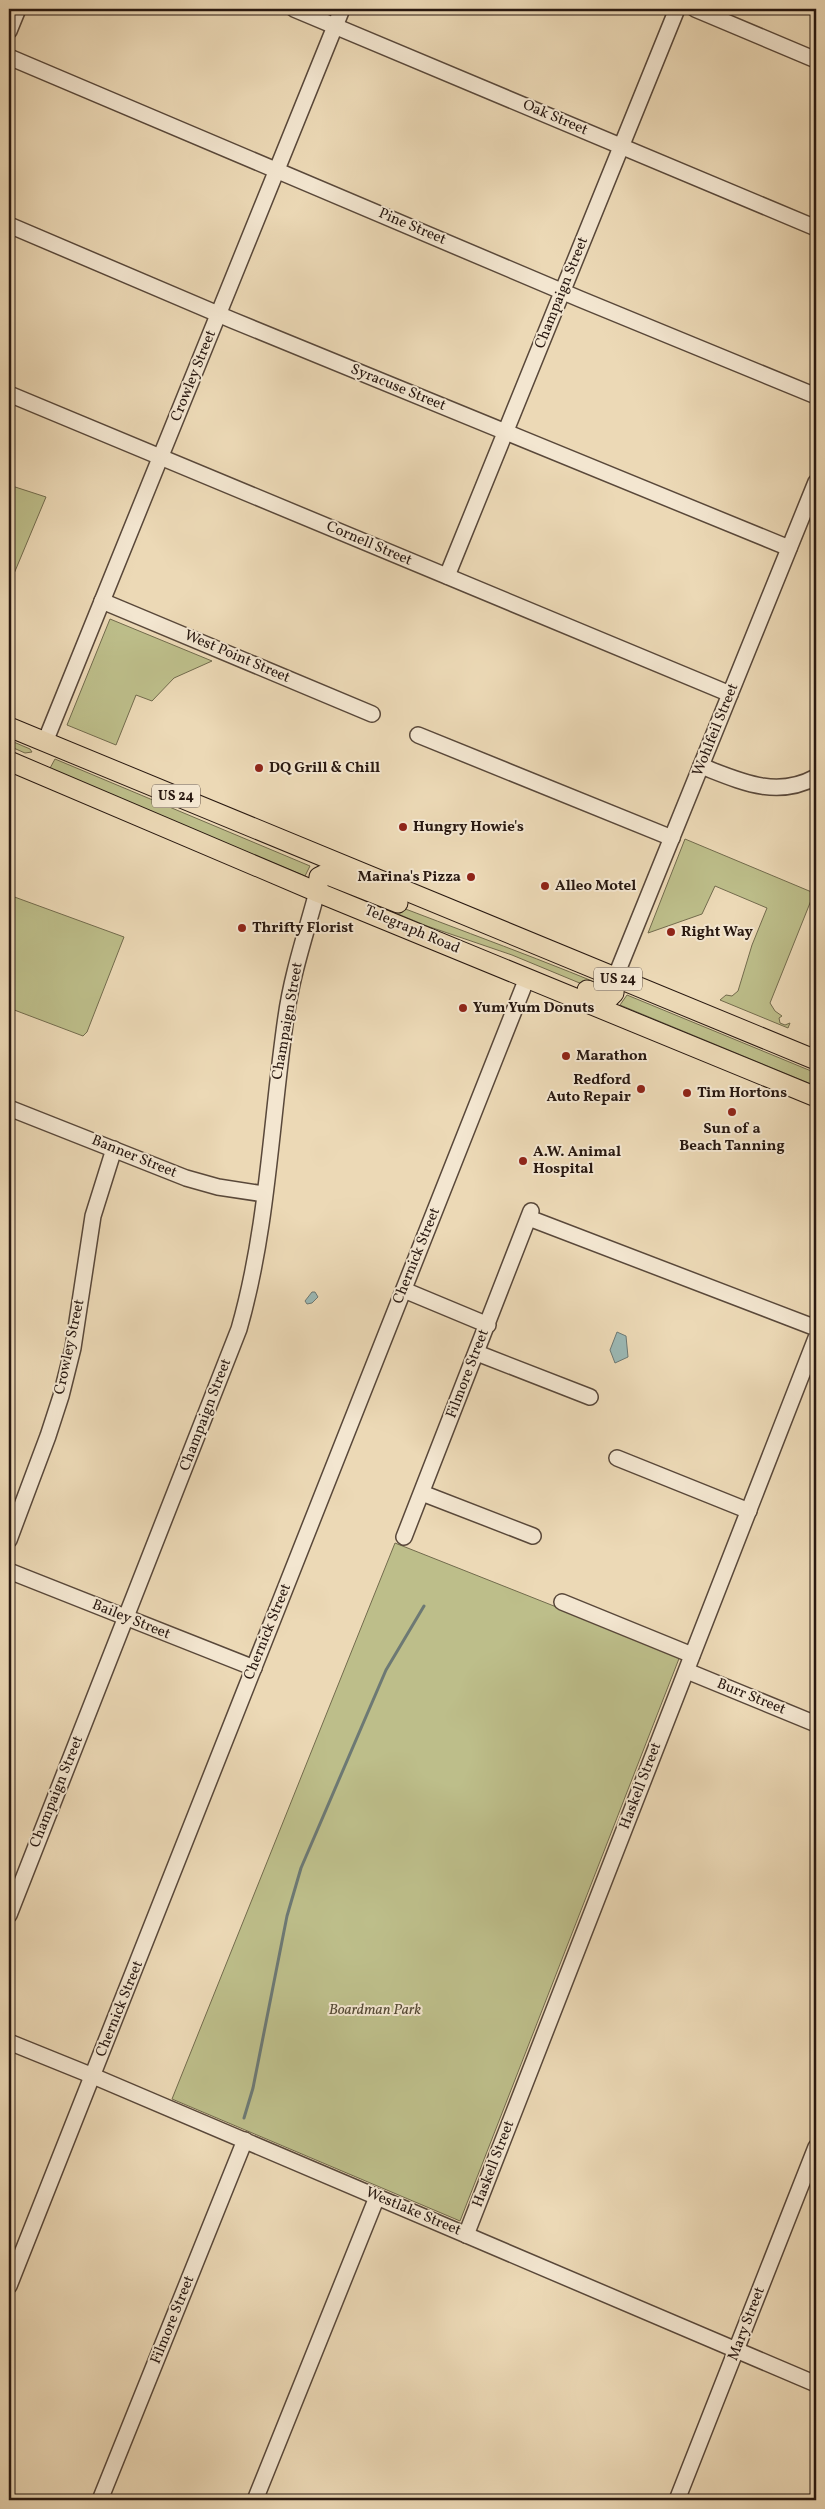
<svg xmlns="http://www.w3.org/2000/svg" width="825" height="2509" viewBox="0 0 825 2509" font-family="Vollkorn,serif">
<rect width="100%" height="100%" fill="#ecd9b6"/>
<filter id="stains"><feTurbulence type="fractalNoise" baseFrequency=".004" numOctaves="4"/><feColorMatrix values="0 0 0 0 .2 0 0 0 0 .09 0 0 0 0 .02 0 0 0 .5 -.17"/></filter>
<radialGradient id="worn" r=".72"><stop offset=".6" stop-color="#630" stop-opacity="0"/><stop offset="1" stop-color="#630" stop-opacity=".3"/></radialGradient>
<g fill="#bdbe8a" stroke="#726b4d">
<polygon points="9,485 46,497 13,576 9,574"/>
<polygon points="110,619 212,661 174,678 152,701 136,695 116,745 67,725"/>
<polygon points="9,740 30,749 32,752 25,753 9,746"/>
<polygon points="55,759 310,866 305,876 49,770"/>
<polygon points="685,839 814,893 770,1003 775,1011 782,1016 779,1018 780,1023 785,1025 790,1023 788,1028 720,1000 726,995 732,996 738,991 752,945 767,908 715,886 702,914 648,933"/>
<path d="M 329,883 L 339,883 C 426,918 515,949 602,985 L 594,989 L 512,955 L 427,926 L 328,885 Z"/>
<polygon points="9,895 124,937 87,1032 83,1036 9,1008"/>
<polygon points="627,995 816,1073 816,1086 620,1005"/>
<polygon points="395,1543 680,1656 460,2221 172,2099"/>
</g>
<g fill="#9bb9b6" stroke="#6d7974">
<polygon points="312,1292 315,1292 318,1297 312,1303 307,1304 305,1301"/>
<polygon points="617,1332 626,1336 628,1357 615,1363 610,1350"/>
</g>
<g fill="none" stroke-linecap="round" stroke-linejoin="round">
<polyline stroke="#6d7974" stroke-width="3" points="244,2118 253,2088 287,1916 301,1868 386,1670 424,1606"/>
<g stroke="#59483a" stroke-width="18">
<g id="minor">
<polyline points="294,9 816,228"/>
<polyline points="695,9 816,60"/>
<polyline points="9,31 18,9"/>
<polyline points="9,57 580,299 816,396"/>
<polyline points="9,225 232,320 789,548"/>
<polyline points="9,394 730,694"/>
<polyline points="447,576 677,9"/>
<polyline points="102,601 372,714"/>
<polyline points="418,735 672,838"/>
<polyline points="45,742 342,9"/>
<path d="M 701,766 C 740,781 776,799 816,777"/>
<polyline points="615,978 816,482"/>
<polyline points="9,1108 186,1178 218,1187 264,1194"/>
<polyline points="529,1218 816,1328"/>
<polyline points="404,1290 488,1325"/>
<polyline points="477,1353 590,1397"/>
<polyline points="617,1458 749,1511"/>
<polyline points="422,1493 533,1536"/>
<polyline points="404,1537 531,1211"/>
<polyline points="9,1540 48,1436 61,1396 73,1348 93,1216 114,1149"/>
<polyline points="9,1571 254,1668"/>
<polyline points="562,1602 692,1655"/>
<polyline points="687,1671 816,1724"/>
<path d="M 9,1915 L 239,1329 C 268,1228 271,1120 286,1017 C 292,974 306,933 317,892"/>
<polyline points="9,2042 93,2076 816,2384"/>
<polyline points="466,2235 816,1338"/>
<polyline points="9,2286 527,978"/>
<polyline points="100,2500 245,2140"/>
<polyline points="255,2500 377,2197"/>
<polyline points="677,2500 816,2147"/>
</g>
</g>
<g stroke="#281810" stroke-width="21">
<g id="major">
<polyline points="9,727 816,1060"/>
<polyline points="9,761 317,892 816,1097"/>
<polyline points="317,892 319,877 325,874 398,903"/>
<polyline points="587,990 609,998 614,993 615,978"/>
</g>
</g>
<use href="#minor" stroke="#f3e6d0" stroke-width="15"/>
<use href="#major" stroke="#ecd9b6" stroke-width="19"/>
</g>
<g fill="#8f2418" stroke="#f3e6d0" stroke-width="2">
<circle cx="259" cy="768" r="5"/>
<circle cx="403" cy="827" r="5"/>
<circle cx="471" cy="877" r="5"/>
<circle cx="545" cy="886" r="5"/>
<circle cx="242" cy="928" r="5"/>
<circle cx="671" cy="932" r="5"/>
<circle cx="463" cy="1008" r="5"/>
<circle cx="566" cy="1056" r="5"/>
<circle cx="641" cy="1089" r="5"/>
<circle cx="687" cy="1093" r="5"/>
<circle cx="732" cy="1112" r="5"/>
<circle cx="523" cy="1161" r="5"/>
</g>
<g text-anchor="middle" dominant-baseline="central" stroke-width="4" stroke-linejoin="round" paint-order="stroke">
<g fill="#f3e6d0" stroke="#65564a" stroke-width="1">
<rect x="152" y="784.5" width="48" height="23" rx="4"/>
<rect x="594" y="967.5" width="48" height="23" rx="4"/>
</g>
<g font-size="14" font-weight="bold" fill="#281810">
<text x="176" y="796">US 24</text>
<text x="618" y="979">US 24</text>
</g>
<g font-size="15" fill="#281810" stroke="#f3e6d0">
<text transform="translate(555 118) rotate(23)">Oak Street</text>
<text transform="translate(412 227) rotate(23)">Pine Street</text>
<text transform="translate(562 293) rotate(-68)">Champaign Street</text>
<text transform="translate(194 376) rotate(-68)">Crowley Street</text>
<text transform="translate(398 388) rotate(22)">Syracuse Street</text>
<text transform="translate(369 544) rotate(23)">Cornell Street</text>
<text transform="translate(237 657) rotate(23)">West Point Street</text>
<text transform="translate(716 730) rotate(-68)">Wohlfeil Street</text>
<text transform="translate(412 930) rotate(23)">Telegraph Road</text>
<text transform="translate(288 1021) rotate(-80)">Champaign Street</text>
<text transform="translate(134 1157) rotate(22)">Banner Street</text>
<text transform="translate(417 1256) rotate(-68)">Chernick Street</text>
<text transform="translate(70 1347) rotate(-78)">Crowley Street</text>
<text transform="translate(468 1374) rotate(-69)">Filmore Street</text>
<text transform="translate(206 1415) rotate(-69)">Champaign Street</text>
<text transform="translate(131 1620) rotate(22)">Bailey Street</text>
<text transform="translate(268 1632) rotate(-68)">Chernick Street</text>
<text transform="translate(751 1697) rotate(22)">Burr Street</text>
<text transform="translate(641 1786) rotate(-69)">Haskell Street</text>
<text transform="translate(57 1792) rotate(-68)">Champaign Street</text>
<text transform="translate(120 2009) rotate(-68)">Chernick Street</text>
<text transform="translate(494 2164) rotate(-69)">Haskell Street</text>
<text transform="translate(413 2212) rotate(23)">Westlake Street</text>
<text transform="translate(173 2320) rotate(-68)">Filmore Street</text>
<text transform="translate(747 2324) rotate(-69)">Mary Street</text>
</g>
<g font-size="15" font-weight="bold" fill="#281810" stroke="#f3e6d0" text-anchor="start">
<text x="269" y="768">DQ Grill &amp; Chill</text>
<text x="413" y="827">Hungry Howie's</text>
<text x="461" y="877" text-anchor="end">Marina's Pizza</text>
<text x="555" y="886">Alleo Motel</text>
<text x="252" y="928">Thrifty Florist</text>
<text x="681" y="932">Right Way</text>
<text x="473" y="1008">Yum Yum Donuts</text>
<text x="576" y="1056">Marathon</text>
<text x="631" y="1080" text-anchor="end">Redford<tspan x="631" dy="17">Auto Repair</tspan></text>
<text x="697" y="1093">Tim Hortons</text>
<text x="732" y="1129" text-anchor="middle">Sun of a<tspan x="732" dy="17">Beach Tanning</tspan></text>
<text x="533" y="1152">A.W. Animal<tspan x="533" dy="17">Hospital</tspan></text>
</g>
<g font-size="15" font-style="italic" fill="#554a35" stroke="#f3e6d0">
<text x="375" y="2010">Boardman Park</text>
</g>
</g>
<rect width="825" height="2509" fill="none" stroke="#ecd9b6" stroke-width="30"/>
<rect x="10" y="10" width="805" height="2489" fill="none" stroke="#281810" stroke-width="2.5"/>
<rect x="15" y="15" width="795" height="2479" fill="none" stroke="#281810"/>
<rect width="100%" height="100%" filter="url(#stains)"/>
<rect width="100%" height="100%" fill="url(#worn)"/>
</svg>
